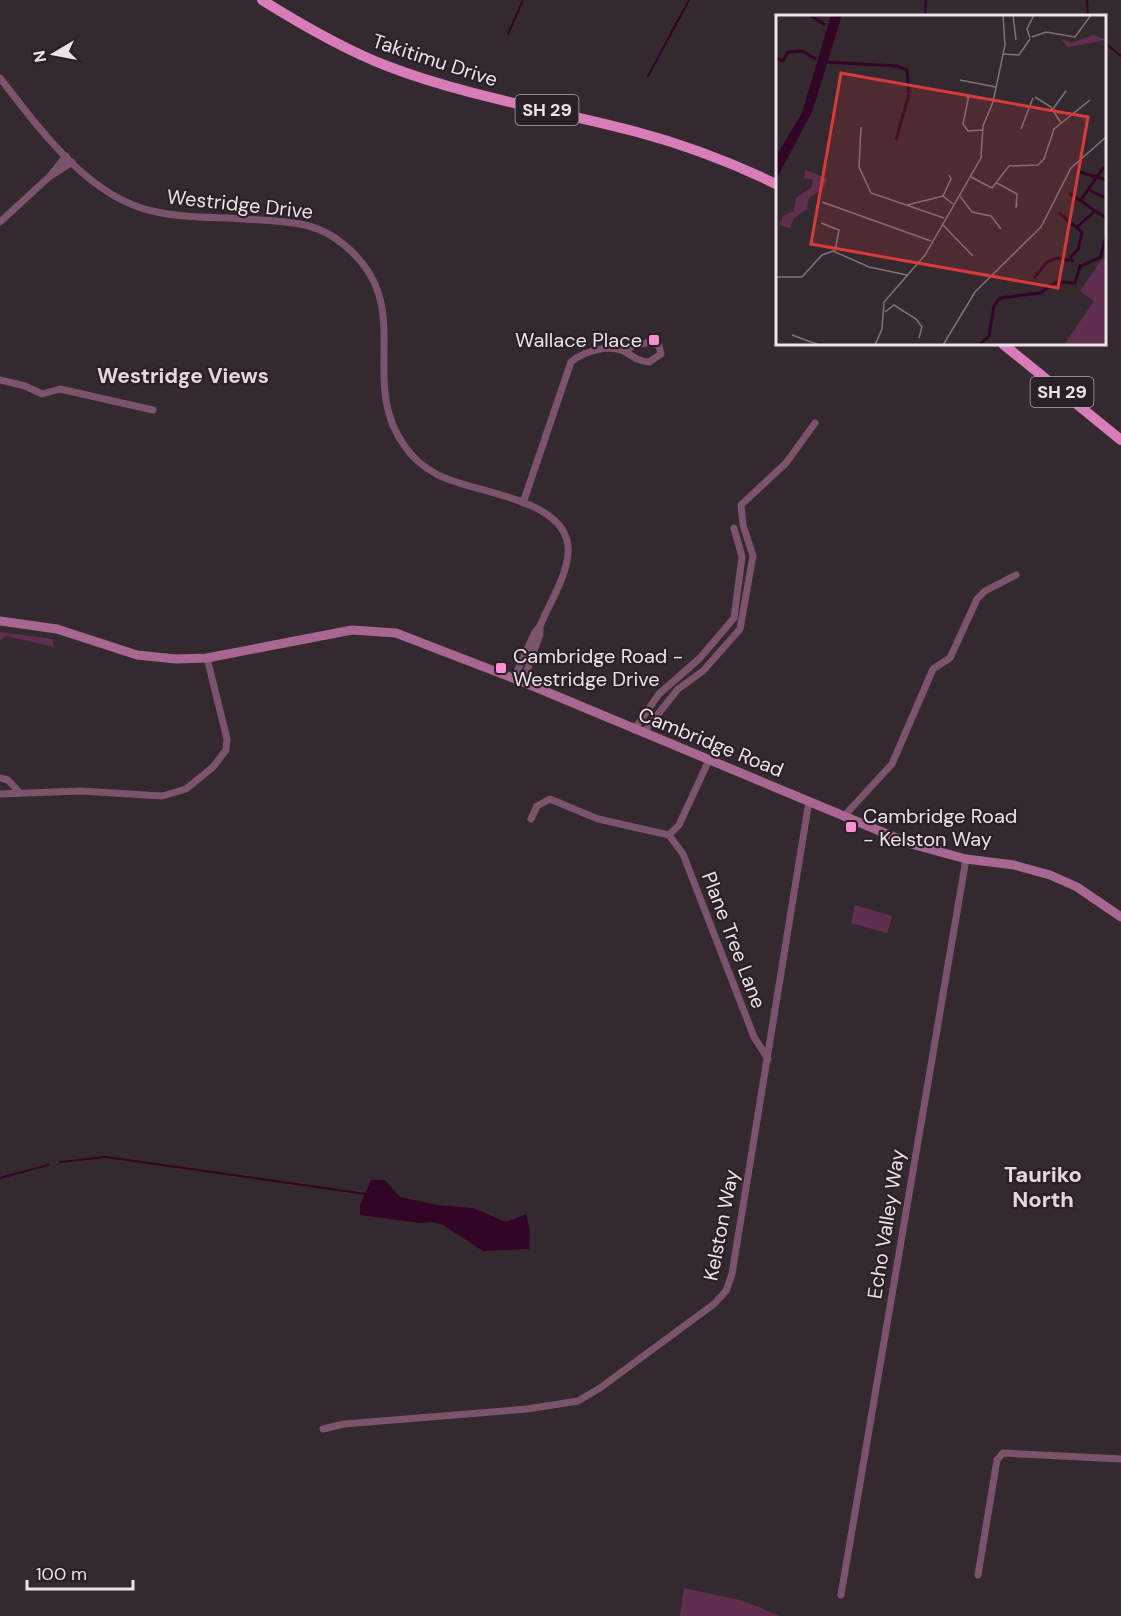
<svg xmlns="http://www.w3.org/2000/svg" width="1121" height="1616" viewBox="0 0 1121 1616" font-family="'DM Sans',sans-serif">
<rect width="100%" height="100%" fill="#352930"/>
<g fill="#602f4f">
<polygon points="0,632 52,639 54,647 6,636 0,640"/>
<polygon points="855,905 892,916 887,933 851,923"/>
<polygon points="684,1588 744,1601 779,1616 680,1616"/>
</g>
<polygon fill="#320425" points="371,1180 385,1180 400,1197 437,1205 473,1208 506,1222 526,1214 530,1230 529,1249 483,1251 443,1225 433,1222 420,1223 360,1215 360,1205"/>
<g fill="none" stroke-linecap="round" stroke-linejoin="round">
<g stroke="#320425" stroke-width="2">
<polyline points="1087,0 1088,16"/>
<polyline points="925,16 926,0"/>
<polyline points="508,34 523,0"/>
<polyline points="1104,42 1121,56"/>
<polyline points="648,76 689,0"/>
<polyline points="60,1162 106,1157 366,1194"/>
<polyline points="0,1178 48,1165"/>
</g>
<g stroke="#7c536d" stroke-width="7">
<path d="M 0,78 C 39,128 87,196 152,211 C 182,218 213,217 243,219 C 275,221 309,220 335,238 C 423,299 355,377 404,445 C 412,458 425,468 438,475 C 475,494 573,498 568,554 C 566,578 549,604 540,626 L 540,634 L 523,682"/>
<polyline points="51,175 66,156"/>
<polyline points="0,222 49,177 72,162"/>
<polyline points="0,380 25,386 42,394 60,389 153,410"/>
<path d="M 523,503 L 571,362 C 584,351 611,343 627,353 C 635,358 639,361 649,362 L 661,354 L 659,346 L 653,342 L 633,345 L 626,352"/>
<polyline points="514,678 535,632 540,626"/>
<polyline points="634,730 659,694 700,658 734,618 742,557 734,528"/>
<polyline points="643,733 678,689 703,671 740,629 753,556 743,525 741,505 786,463 815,423"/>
<polyline points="0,778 8,780 19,792"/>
<polyline points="0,794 81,791 162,796 186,789 213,767 226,750 227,739 207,658"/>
<polyline points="844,816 892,764 933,669 950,658 977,599 985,591 1016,575"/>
<polyline points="531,819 537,806 550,799 598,819 669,835 679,825 709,760"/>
<polyline points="669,835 683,854 754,1037 768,1059"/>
<polyline points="323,1429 344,1424 527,1409 578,1401 600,1388 714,1304 726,1291 732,1274 809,801"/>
<polyline points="978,1575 997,1460 1003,1453 1121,1459"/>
<polyline points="841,1595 966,859"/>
</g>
<polyline stroke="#a86790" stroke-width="9" points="0,621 57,629 137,655 176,659 207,658 352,630 396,633 523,682 911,844 966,859 1014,865 1050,875 1077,887 1121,917"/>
<g stroke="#d87db8" stroke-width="10">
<path d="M 262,0 C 302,25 343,49 387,66 C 468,97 554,110 637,132 C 686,145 733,163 778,185"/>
<polyline points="1003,344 1121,440"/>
</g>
</g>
<g fill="#f690d1" stroke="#2b2027" stroke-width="2">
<rect x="648" y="334" width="12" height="12" rx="3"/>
<rect x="495" y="662" width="12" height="12" rx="3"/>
<rect x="845" y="821" width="12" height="12" rx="3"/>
</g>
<g text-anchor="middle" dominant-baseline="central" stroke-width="4.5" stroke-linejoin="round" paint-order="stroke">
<g fill="#2b2027" stroke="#b1a8ad" stroke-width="1.5">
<rect x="515.5" y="95" width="63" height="30" rx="4.5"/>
<rect x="1030.5" y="377" width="63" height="30" rx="4.5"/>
</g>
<g font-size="18" font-weight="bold" fill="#ebe3e7">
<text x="547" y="110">SH 29</text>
<text x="1062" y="392">SH 29</text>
</g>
<g font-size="20" fill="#ebe3e7" stroke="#2b2027">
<text transform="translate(435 60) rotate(18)">Takitimu Drive</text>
<text transform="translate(240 204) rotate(6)">Westridge Drive</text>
<text transform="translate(711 742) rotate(22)">Cambridge Road</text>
<text transform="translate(734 940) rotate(69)">Plane Tree Lane</text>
<text transform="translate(886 1224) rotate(-81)">Echo Valley Way</text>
<text transform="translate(721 1225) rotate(-79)">Kelston Way</text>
</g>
<g font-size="20" fill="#ebe3e7" stroke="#2b2027" text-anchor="start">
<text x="642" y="340" text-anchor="end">Wallace Place</text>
<text x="513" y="656">Cambridge Road -<tspan x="513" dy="23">Westridge Drive</tspan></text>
<text x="863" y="816">Cambridge Road<tspan x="863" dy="23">- Kelston Way</tspan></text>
</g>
<g font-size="21" font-weight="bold" fill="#e6d6df" stroke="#2b2027">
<text x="183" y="376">Westridge Views</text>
</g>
<g font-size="22" font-weight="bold" fill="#e6d6df" stroke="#2b2027">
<text x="1043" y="1174">Tauriko<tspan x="1043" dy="25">North</tspan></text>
</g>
</g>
<g transform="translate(776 15)">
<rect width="330" height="330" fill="#352930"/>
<path d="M 317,20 L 330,25 L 292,32 L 284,23 L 295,28 ZM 29,155 L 51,163 L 48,172 L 33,183 L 31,194 L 18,203 L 14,213 L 3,210 L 7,201 L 18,196 L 20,183 L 36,172 L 37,165 L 28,163 ZM 326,244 L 330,246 L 330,330 L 288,330 L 318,286 L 304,276 Z" fill="#602f4f"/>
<path d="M 55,0 L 66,0 L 36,97 L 0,165 L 0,141 L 26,98 Z" fill="#320425"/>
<path fill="none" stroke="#320425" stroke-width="3" d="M 34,0 L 49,10M 0,43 L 7,46 L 12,37 L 26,36 L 40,44M 50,47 L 121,51 L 131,55 L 133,78M 120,125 L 133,79M 304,157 L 330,165M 313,175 L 330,183M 293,178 L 330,203M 304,186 L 328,152M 283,198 L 306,217 L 302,234 L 294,243M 301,212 L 318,197M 258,263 L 271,247 L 281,243 L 298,246M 203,330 L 213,321 L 218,291 L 224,283 L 264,278 L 280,267 L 299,268 L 304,251 L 324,243 L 330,222"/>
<path fill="none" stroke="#7e7379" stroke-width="1.5" d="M 237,0 L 240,25M 256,22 L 270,17 L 299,22 L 315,0M 254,23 L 251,14 L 258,0M 227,39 L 243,40 L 254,24M 184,65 L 220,72M 259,82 L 275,92 L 285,108M 191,83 L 193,80 L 187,109 L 192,116 L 206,115M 277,94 L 290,76M 85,112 L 83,152 L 95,178 L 168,203M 245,114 L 257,83M 173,160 L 175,164 L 167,181 L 177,189M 195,162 L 216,173 L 233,151 L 262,150 L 268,144 L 278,114 L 314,85M 221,168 L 241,179 L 240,193 L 241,188M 184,181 L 196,197 L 215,201 L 225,214M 46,187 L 155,226M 131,190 L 167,181M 45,208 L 63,215 L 59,236M 166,209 L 197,241M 0,262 L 26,262 L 46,240 L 57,236 L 93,252 L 131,260M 109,297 L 118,290 L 140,304 L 146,312 L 143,323M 16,320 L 43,330M 99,330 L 106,314 L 108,287 L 149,240 L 205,143 L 207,111 L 217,87 L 229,30 L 227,0M 167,330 L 199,277 L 265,212 L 295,153 L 330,122"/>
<path fill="#d83b3b" fill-opacity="0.15" stroke="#d83b3b" stroke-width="3" d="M 65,58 L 312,102 L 282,273 L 35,229 Z"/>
<rect width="330" height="330" fill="none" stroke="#ebe3e7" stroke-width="3"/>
</g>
<g transform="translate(54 54) rotate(260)" stroke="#2b2027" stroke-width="4.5" paint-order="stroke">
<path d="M0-4.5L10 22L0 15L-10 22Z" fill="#ebe3e7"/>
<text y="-9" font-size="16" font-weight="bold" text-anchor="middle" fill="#ebe3e7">N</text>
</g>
<path d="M27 1580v9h106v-9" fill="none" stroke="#ebe3e7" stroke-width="3"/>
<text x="36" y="1580" font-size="18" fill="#ebe3e7" stroke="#2b2027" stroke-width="4.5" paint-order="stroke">100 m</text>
</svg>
